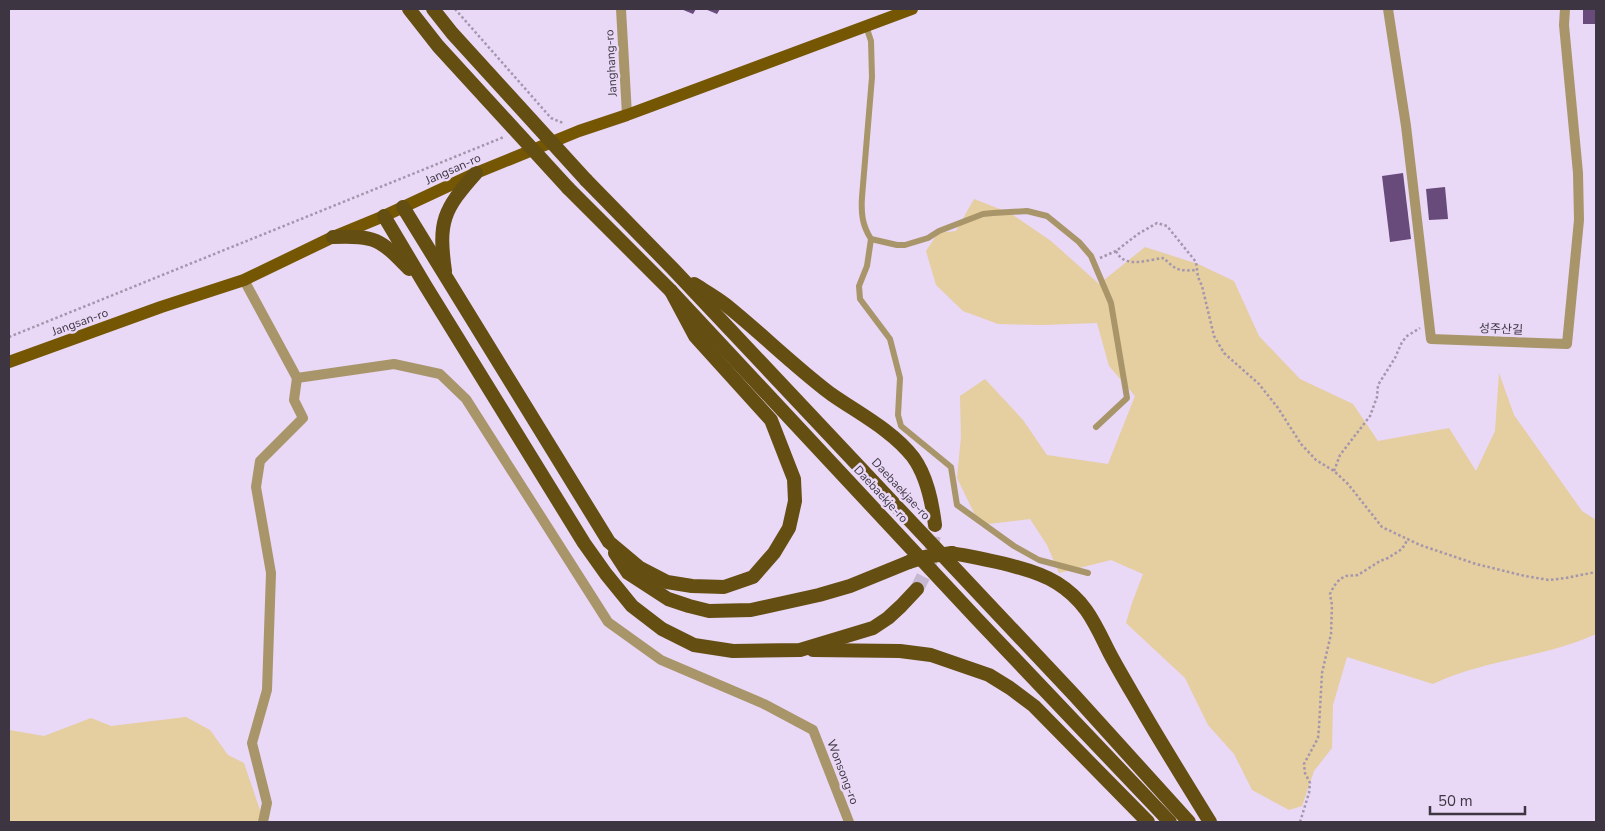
<svg xmlns="http://www.w3.org/2000/svg" width="1605" height="831" viewBox="0 0 1605 831" font-family="'Nunito Sans','Noto Sans KR',sans-serif">
<rect width="100%" height="100%" fill="#e9d8f6"/>
<g fill="#e5ce9f">
<path d="M 974,199 L 1010,213 L 1051,241 L 1099,284 L 1145,247 L 1198,264 L 1234,281 L 1259,336 L 1300,379 L 1353,404 L 1378,441 L 1449,428 L 1476,471 L 1495,431 L 1499,373 L 1514,415 L 1582,511 L 1596,520 L 1596,634 C 1544,658 1485,659 1433,684 L 1347,657 L 1333,705 L 1332,748 L 1314,771 L 1302,806 L 1289,810 L 1252,790 L 1234,754 L 1208,725 L 1185,678 L 1126,623 L 1132,603 L 1143,574 L 1111,560 L 1059,573 L 1047,545 L 1030,519 L 980,525 L 957,478 L 961,437 L 960,396 L 985,379 L 1023,420 L 1047,455 L 1108,464 L 1135,396 L 1109,366 L 1097,323 L 1043,325 L 998,324 L 963,311 L 936,285 L 926,251 L 938,233 L 956,231 Z"/>
<polygon points="186,717 210,730 228,755 244,763 262,816 258,822 9,822 9,730 44,736 91,718 111,726"/>
</g>
<g fill="#684b7a">
<polygon points="681,9 696,9 693,14"/>
<polygon points="705,9 720,9 717,14"/>
<rect x="1583" y="9" width="13" height="15"/>
<polygon points="1403,173 1411,239 1390,242 1382,176"/>
<polygon points="1445,187 1448,219 1429,220 1426,189"/>
</g>
<g fill="none" stroke-linecap="round" stroke-linejoin="round">
<polyline stroke="#c7b8d2" stroke-width="14" stroke-dasharray="14 7" stroke-linecap="butt" points="917,589 930,563 935,525"/>
<g stroke="#a396ad" stroke-width="2.5" stroke-dasharray="2.5 2.5" stroke-linecap="butt">
<polyline points="455,9 551,118 563,123"/>
<path d="M 1116,251 C 1125,270 1148,259 1164,258 C 1176,271 1180,271 1197,270"/>
<polyline points="1100,258 1116,251 1138,234 1157,223 1167,226 1196,262 1198,277 1202,286 1214,336 1224,353 1259,384 1278,408 1301,444 1316,460 1334,471 1348,484 1382,527 1420,545 1476,564 1525,576 1549,580 1566,578 1596,572"/>
<polyline points="9,337 504,137"/>
<polyline points="1334,471 1340,455 1370,416 1377,397 1378,385 1395,358 1402,342 1407,336 1420,328"/>
<polyline points="1300,822 1309,793 1310,783 1305,773 1304,764 1318,738 1319,727 1322,673 1331,634 1332,605 1330,594 1334,586 1340,579 1346,576 1358,575 1380,561 1388,558 1402,549 1408,539"/>
</g>
<g stroke="#a9956a" stroke-width="6">
<path d="M 866,26 L 871,41 L 872,77 L 862,197 C 861,213 862,225 871,239 L 897,245 L 905,245 L 928,238 L 939,231 L 983,214 L 993,213 L 1027,211 L 1047,216 L 1079,242 L 1091,256 L 1111,303 L 1127,398 L 1096,427"/>
<polyline points="871,239 867,266 859,286 860,299 890,339 900,378 898,415 901,426 951,467 957,505 1014,546 1039,560 1088,573"/>
</g>
<g stroke="#a9956a" stroke-width="10">
<polyline points="1388,9 1406,126 1431,339 1567,344 1579,220 1578,173 1564,25 1565,9"/>
<polyline points="263,822 267,803 252,743 267,690 271,573 256,487 260,461 303,418 294,400 297,378"/>
</g>
<g stroke="#a9956a" stroke-width="10">
<polyline points="621,9 627,115"/>
<polyline points="244,280 297,378 394,364 440,374 466,399 608,622 661,660 764,704 813,730 849,822"/>
</g>
<polyline stroke="#755703" stroke-width="12" points="9,362 161,307 244,280 333,237 384,216 476,173 579,131 627,115 912,9"/>
<g stroke="#654e12" stroke-width="14">
<polyline points="586,180 674,270 1075,696 1189,822"/>
<polyline points="568,188 671,291 977,619 1170,822"/>
<polyline points="403,207 609,542 640,568 667,582 692,586 724,587 753,577 774,553 789,528 795,501 794,479 771,420 695,336 671,291"/>
<polyline points="384,216 425,285 584,543 606,574 632,606 662,629 694,645 733,651 800,650 873,628 888,618 901,606 917,589"/>
<path d="M 333,237 C 376,236 379,238 409,269"/>
<path d="M 445,271 C 438,222 443,210 476,173"/>
<path d="M 694,284 C 705,291 716,297 726,305 C 762,334 794,366 831,394 C 858,413 892,430 913,457 C 927,476 932,502 935,525"/>
<polyline points="615,553 628,573 668,599 689,606 709,611 751,610 819,595 850,586 909,562"/>
<path d="M 952,553 C 982,559 1031,567 1057,583 C 1086,601 1095,624 1109,652 C 1120,673 1133,694 1145,715 C 1166,751 1188,786 1210,822"/>
<polyline points="813,650 900,651 931,655 989,675 1010,688 1034,706 1148,822"/>
</g>
<g stroke="#654e12" stroke-width="14">
<polyline points="409,9 438,46 568,188"/>
<polyline points="433,9 452,33 586,180"/>
<polyline points="909,562 925,557 952,553"/>
</g>
</g>
<g text-anchor="middle" dominant-baseline="central" stroke-width="5" stroke-linejoin="round" paint-order="stroke">
<g font-size="12" fill="#3d3642" stroke="#e9d8f6">
<text transform="translate(611 63) rotate(-93)">Janghang-ro</text>
<text transform="translate(453 169) rotate(-24)">Jangsan-ro</text>
<text transform="translate(80 322) rotate(-20)">Jangsan-ro</text>
<text transform="translate(1501 329) rotate(2)">성주산길</text>
<text transform="translate(901 489) rotate(47)">Daebaekjae-ro</text>
<text transform="translate(881 494) rotate(47)">Daebaekje-ro</text>
<text transform="translate(843 772) rotate(69)">Wonsong-ro</text>
</g>
</g>
<rect width="1605" height="831" fill="none" stroke="#3d3642" stroke-width="20"/>
<path d="M1430 806v8h95v-8" fill="none" stroke="#3d3642" stroke-width="2.5"/>
<text x="1438" y="806" font-size="15" fill="#3d3642" stroke="#e9d8f6" stroke-width="4" paint-order="stroke">50 m</text>
</svg>
